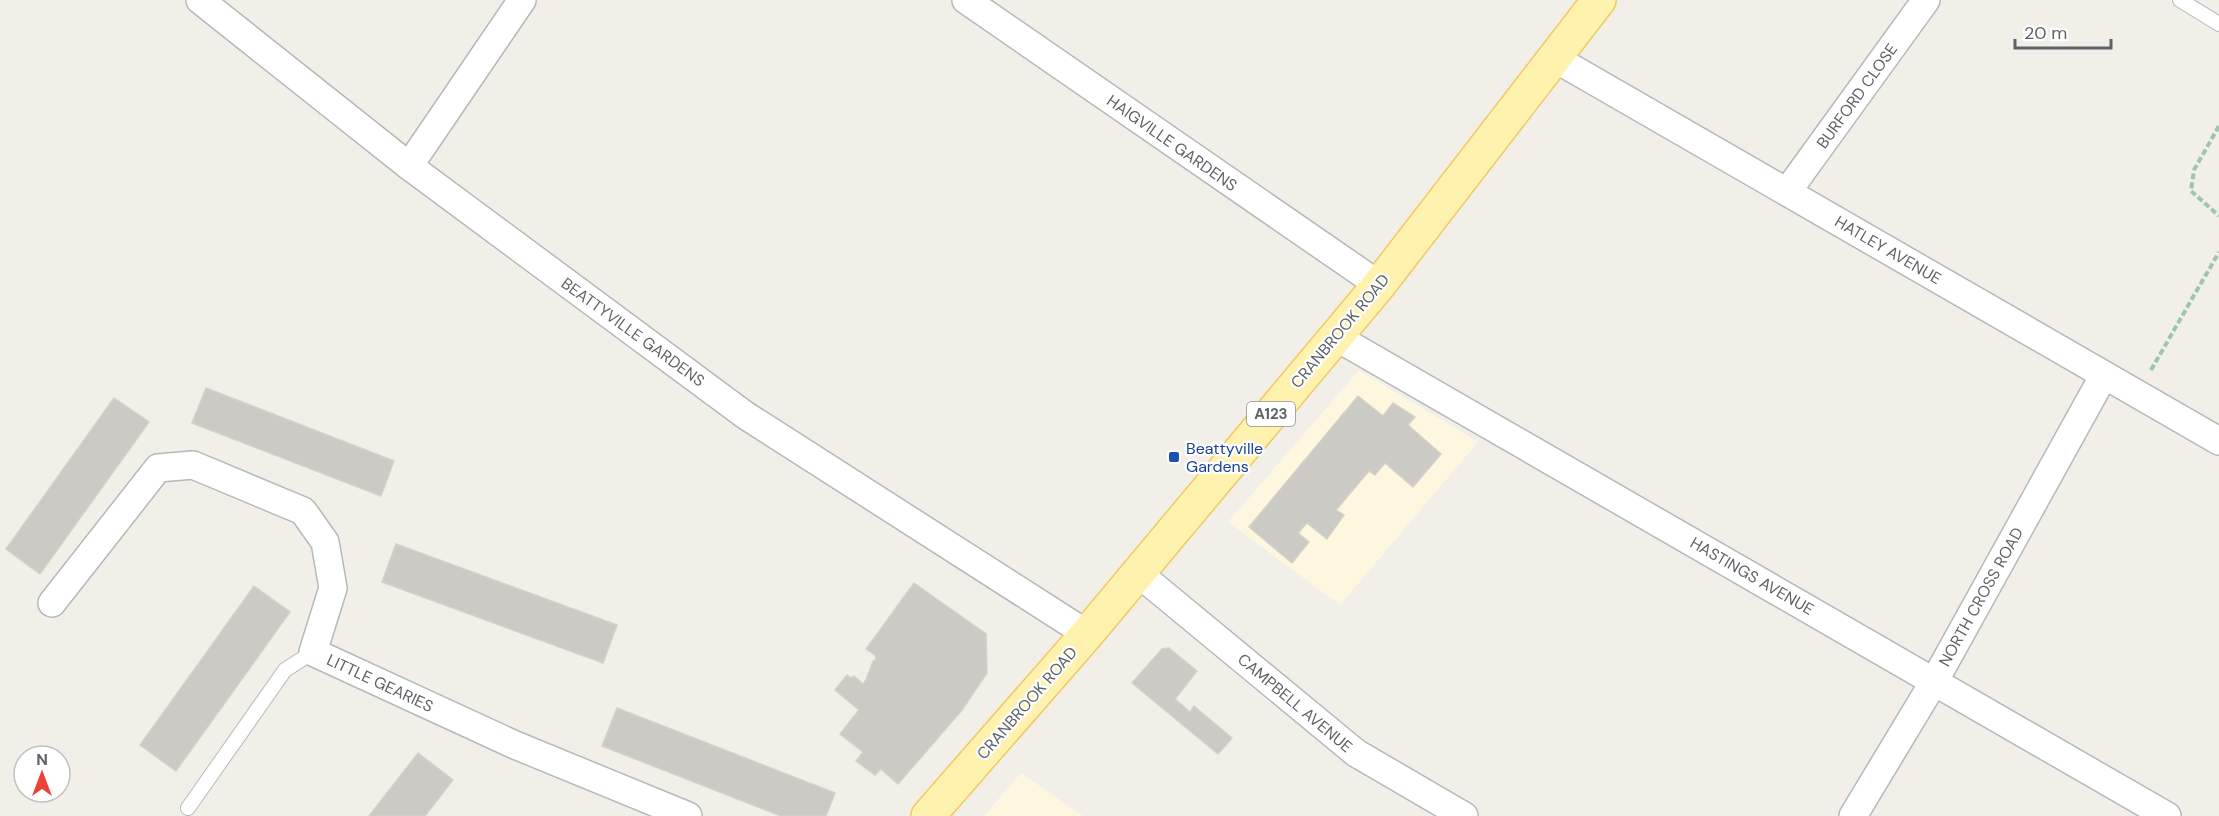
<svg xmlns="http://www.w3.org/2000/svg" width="2219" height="816" viewBox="0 0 2219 816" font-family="'DM Sans',sans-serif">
<rect width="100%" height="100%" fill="#f1efe8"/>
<g fill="#fef7e0">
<polygon points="1359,370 1478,442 1340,605 1228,522"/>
<polygon points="1021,773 1083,816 984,816"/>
</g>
<g fill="#cccac5" stroke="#d6d1c6" stroke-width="1.5">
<polygon points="206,388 394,461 381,496 192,423"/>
<polygon points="1358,396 1383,416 1393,403 1415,417 1408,425 1441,454 1413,487 1385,463 1375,475 1369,471 1336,510 1344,515 1327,539 1307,523 1298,533 1309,542 1292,563 1249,527"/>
<polygon points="114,398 149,422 40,574 6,549"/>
<polygon points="396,544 617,625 603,663 382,582"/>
<polygon points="914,583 986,634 987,673 962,710 898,784 881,769 875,775 856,761 863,752 840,734 859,710 835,690 847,675 851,678 854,676 863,684 866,680 873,661 876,660 875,655 866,649"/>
<polygon points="254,586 290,612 176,771 140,745"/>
<polygon points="1169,648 1197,671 1175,699 1190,712 1194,706 1232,738 1218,754 1132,683 1162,649"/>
<polygon points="617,708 835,793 826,816 781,816 602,746"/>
<polygon points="418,753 453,780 425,816 369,816"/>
</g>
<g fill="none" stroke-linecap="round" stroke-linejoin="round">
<g stroke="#b5b8bc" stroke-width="16">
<g id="lane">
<polyline points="2180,0 2219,24"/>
<polyline points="188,808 285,670 313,652"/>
</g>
</g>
<g stroke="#b5b8bc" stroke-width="30">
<g id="street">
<polyline points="200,0 409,166 745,415 1087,634"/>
<polyline points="966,0 1379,285"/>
<polyline points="1556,59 2219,441"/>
<polyline points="409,166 522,0"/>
<polyline points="1787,192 1926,0"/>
<polyline points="1336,337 2167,816"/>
<polyline points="1138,573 1356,753 1464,816"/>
<polyline points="52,603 158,468 193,465 303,511 325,542 333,588 313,652 515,745 688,816"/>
<polyline points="1853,816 1935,680 2104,375"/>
</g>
</g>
<g stroke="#f2c960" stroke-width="36">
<polyline id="primary" points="928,816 1087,634 1379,285 1599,0"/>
</g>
<g stroke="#9cc7a9" stroke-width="4" stroke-dasharray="6 3" stroke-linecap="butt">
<polyline points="2219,126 2194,170 2191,191 2219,216"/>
<polyline points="2151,370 2219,252"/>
</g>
<use href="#lane" stroke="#fff" stroke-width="14"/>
<use href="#street" stroke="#fff" stroke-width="27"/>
<use href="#primary" stroke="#fff2af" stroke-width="33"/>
</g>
<rect fill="#1a4fb4" stroke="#fff" stroke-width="2" x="1168" y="451" width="12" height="12" rx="3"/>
<g text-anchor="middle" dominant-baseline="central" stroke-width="4.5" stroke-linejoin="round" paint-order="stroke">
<rect fill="#fff" stroke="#8f9295" stroke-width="1.5" x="1247" y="402" width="48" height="24" rx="4.5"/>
<g font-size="15" font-weight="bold" fill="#5f6368">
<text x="1271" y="414">A123</text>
</g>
<g font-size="16" fill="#5f6368" stroke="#fff">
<text transform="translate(1857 96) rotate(-54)">BURFORD CLOSE</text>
<text transform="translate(1172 143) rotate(35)">HAIGVILLE GARDENS</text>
<text transform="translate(1888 250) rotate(30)">HATLEY AVENUE</text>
<text transform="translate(1340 331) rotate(-50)">CRANBROOK ROAD</text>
<text transform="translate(633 332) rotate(36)">BEATTYVILLE GARDENS</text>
<text transform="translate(1752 576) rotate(30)">HASTINGS AVENUE</text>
<text transform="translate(1981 597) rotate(-61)">NORTH CROSS ROAD</text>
<text transform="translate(380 683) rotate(25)">LITTLE GEARIES</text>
<text transform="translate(1027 703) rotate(-49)">CRANBROOK ROAD</text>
<text transform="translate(1295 703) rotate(40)">CAMPBELL AVENUE</text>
</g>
<g font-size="16" fill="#164399" stroke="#fff" text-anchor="start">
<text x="1186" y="448">Beattyville<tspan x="1186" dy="18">Gardens</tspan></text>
</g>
</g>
<g transform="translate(42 774)"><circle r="28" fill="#ffffff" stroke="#bfc1c3" stroke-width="1.5"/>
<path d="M0-4.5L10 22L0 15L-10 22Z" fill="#ea4335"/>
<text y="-9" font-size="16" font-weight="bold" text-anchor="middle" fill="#5f6368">N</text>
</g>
<path d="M2015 39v9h96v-9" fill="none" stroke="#5f6368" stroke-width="3"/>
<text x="2024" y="39" font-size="18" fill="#5f6368" stroke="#ffffff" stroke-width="4.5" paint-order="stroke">20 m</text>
</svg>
